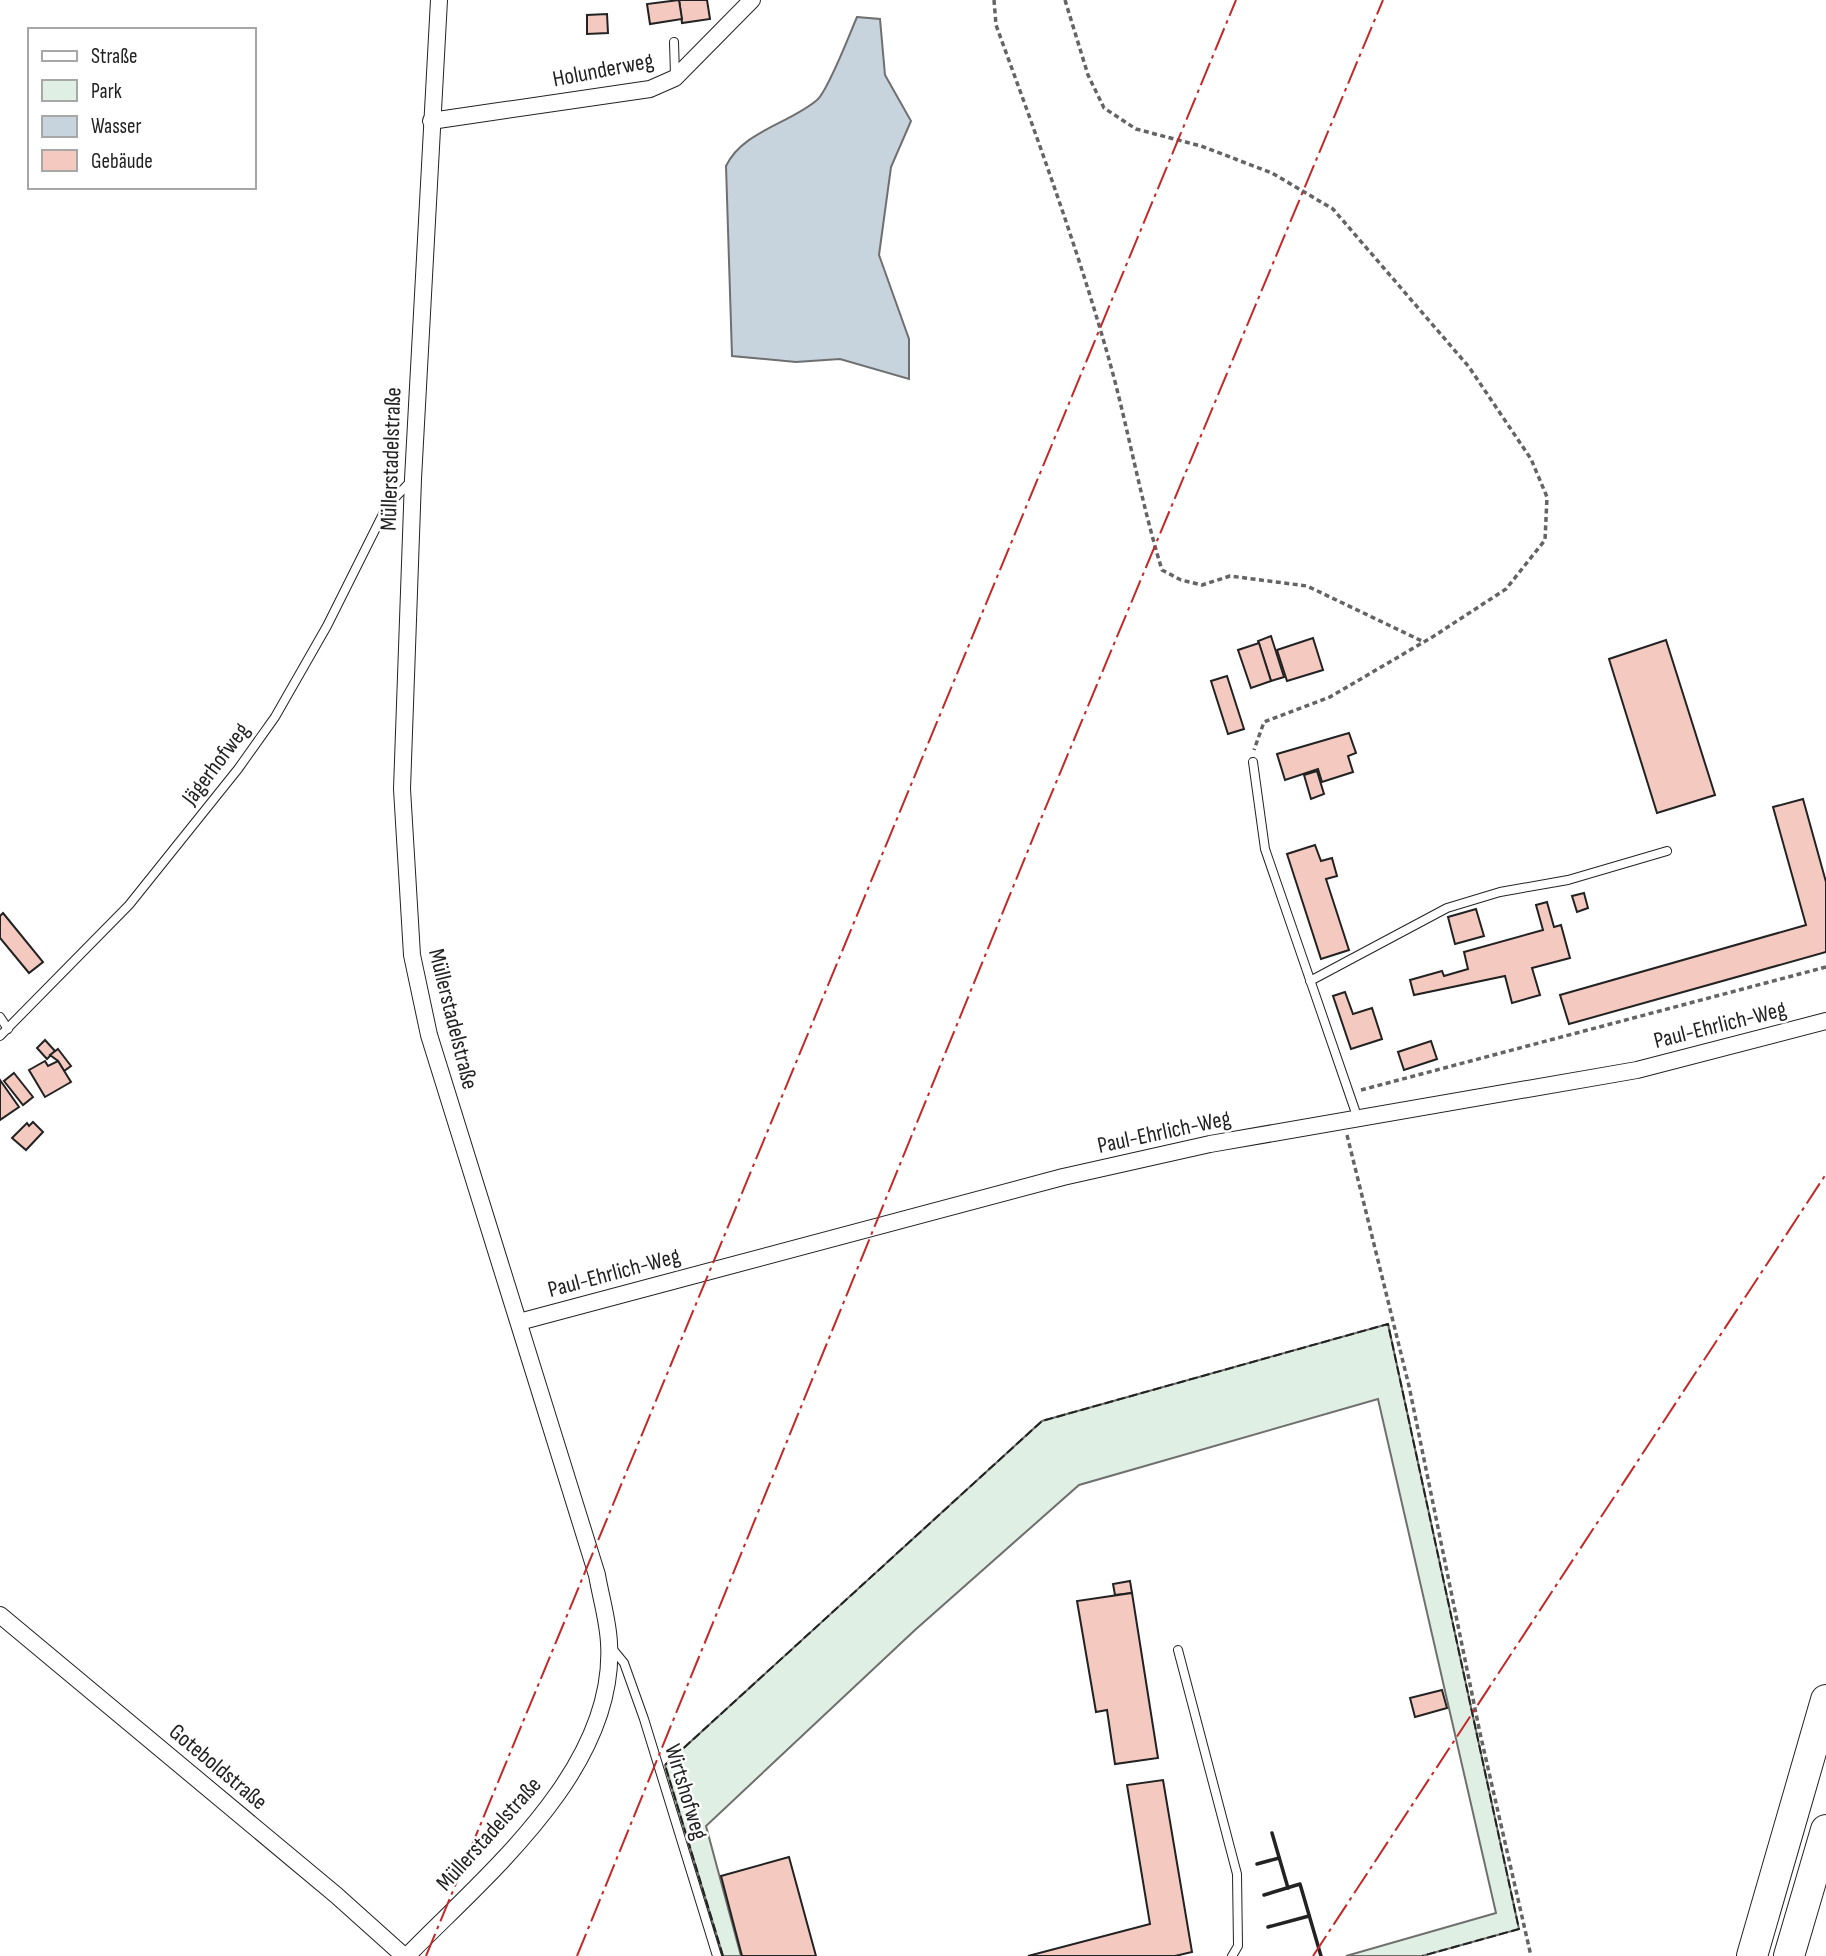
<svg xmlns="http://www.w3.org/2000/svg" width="1826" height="1956" viewBox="0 0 1826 1956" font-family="'Sofia Sans Condensed',sans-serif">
<rect width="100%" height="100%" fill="#fff"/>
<polygon fill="#e0efe3" stroke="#6f6f6f" stroke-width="2" points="1388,1324 1519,1929 1422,1956 1346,1956 1496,1913 1378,1399 1079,1485 915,1630 706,1826 741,1956 723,1956 665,1765 1042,1421"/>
<path fill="#c7d3dd" stroke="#6f6f6f" stroke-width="2" d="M 857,17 L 880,19 L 885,75 L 911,121 L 891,167 L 879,255 L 909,339 L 909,379 L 840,359 L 796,362 L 732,356 L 726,166 C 743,131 789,124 817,100 C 828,91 850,33 857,17 Z"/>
<g fill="#f3c9c0" stroke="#222" stroke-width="2">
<polygon points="679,0 707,0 710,19 682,23"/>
<polygon points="679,0 682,19 650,24 647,4"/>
<polygon points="607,14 608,33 587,34 587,15"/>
<polygon points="1271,636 1284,677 1271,681 1258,641"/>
<polygon points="1313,638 1323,670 1287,681 1277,650"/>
<polygon points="1666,640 1715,795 1657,813 1609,659"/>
<polygon points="1259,643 1271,681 1251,688 1238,650"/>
<polygon points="1227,676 1244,729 1228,734 1211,681"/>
<polygon points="1349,733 1356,753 1348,756 1353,772 1322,782 1318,769 1285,780 1277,754"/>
<polygon points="1317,771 1324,794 1311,799 1304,775"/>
<polygon points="1803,799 1826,882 1826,952 1569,1024 1560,995 1806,925 1773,807"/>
<polygon points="1315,845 1321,861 1332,858 1337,876 1326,879 1349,950 1321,959 1287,854"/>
<polygon points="1584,893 1588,908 1577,912 1572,896"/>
<polygon points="1547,902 1554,927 1561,925 1570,958 1532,968 1540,995 1512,1003 1505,976 1414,995 1410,980 1442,971 1444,976 1468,969 1464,952 1543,930 1536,905"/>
<polygon points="1476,909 1484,936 1455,944 1448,917"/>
<polygon points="3,913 43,962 29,973 0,938 0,916"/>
<polygon points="1345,992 1353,1014 1372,1008 1382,1039 1351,1049 1333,996"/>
<polygon points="45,1040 55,1051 47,1059 37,1048"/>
<polygon points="1431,1041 1437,1059 1404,1070 1398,1052"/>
<polygon points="58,1049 71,1066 64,1071 58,1061 50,1055"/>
<polygon points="45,1061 48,1066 58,1061 71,1082 45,1097 29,1070"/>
<polygon points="14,1073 33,1097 23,1105 4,1081"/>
<polygon points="0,1080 19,1107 0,1120"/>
<polygon points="33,1122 43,1132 26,1150 12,1138 27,1123 29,1126"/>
<polygon points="1130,1581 1132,1593 1115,1595 1113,1584"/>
<polygon points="1132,1593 1158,1758 1115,1764 1107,1710 1096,1712 1077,1601"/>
<polygon points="1442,1690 1447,1708 1415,1717 1410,1698"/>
<polygon points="1163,1780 1192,1952 1175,1956 1028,1956 1150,1924 1127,1785"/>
<polygon points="789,1857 816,1956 742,1956 721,1876"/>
</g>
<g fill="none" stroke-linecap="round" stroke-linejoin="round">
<g stroke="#222" stroke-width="10">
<g id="lane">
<polyline points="674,42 675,75"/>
<polyline points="1253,762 1265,849 1358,1119"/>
<polyline points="1310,981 1447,908 1500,892 1568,880 1667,851"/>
<polyline points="0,1017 8,1029"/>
<polyline points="0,1036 129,905 238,769 275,717 327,626 387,506 412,480"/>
<polyline points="610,1646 624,1663 644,1719 717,1956"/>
<polyline points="1178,1650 1237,1874 1238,1946 1232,1956"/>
</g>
</g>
<g stroke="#222" stroke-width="18">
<g id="street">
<polyline points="431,121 650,89 675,78 752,0"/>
<polyline points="519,1322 1063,1177 1210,1144 1637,1070 1826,1021"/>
<polyline points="0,1615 336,1895 404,1956"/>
<path d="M 407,1956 C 486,1875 617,1769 609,1643 C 608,1621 601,1598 597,1575 L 429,1035 L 412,955 L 402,789 L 413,479 L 439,0"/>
</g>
</g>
<g stroke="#222" stroke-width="32">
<g id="highway">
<polyline points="1752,1956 1826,1700"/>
<polyline points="1789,1956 1826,1830"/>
</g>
</g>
<g stroke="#646464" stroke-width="3.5" stroke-dasharray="5 3.5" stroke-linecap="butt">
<path d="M 994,0 L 996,25 C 1037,137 1078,249 1110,363 C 1129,432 1141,502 1162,570 L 1181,580 L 1202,585 L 1230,576 L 1307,586 L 1424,642"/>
<polyline points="1065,0 1088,75 1104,108 1136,129 1201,146 1272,173 1333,209 1469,367 1531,459 1547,497 1545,540 1506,589 1434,636 1330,697 1264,722 1254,750"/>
<polyline points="1361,1090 1826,967"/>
<polyline points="1347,1135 1409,1386 1480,1733 1531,1956"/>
</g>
<use href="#lane" stroke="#fff" stroke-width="8"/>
<use href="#street" stroke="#fff" stroke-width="16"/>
<use href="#highway" stroke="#fff" stroke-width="30"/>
<polyline stroke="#222" stroke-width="2" stroke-dasharray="9 3.5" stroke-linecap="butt" points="723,1956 665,1765 1042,1421 1388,1324 1519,1929 1422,1956"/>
<g stroke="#222" stroke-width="3.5">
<polyline points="1272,1833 1288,1888"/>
<polyline points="1257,1864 1279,1858"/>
<polyline points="1264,1895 1300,1884 1321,1956"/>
<polyline points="1268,1927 1309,1916"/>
</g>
<g stroke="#c62828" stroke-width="2" stroke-dasharray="24 5 3.5 5" stroke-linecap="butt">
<polyline points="426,1956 1236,0"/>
<polyline points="577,1956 1040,821 1383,0"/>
<polyline points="1313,1956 1826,1174"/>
</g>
</g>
<g text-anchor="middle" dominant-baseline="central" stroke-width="5" stroke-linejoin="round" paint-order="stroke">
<g font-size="23" fill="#222" stroke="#fff">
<text transform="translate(603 70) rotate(-11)">Holunderweg</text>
<text transform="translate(391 459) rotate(-88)">Müllerstadelstraße</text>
<text transform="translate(216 764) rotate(-53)">Jägerhofweg</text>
<text transform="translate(453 1019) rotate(76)">Müllerstadelstraße</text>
<text transform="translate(1720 1025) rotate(-14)">Paul-Ehrlich-Weg</text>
<text transform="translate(1164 1132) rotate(-12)">Paul-Ehrlich-Weg</text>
<text transform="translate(614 1273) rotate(-15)">Paul-Ehrlich-Weg</text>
<text transform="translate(218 1767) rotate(40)">Goteboldstraße</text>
<text transform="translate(686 1792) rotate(73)">Wirtshofweg</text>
<text transform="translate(489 1834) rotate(-48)">Müllerstadelstraße</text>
</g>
</g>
<rect x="28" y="28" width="228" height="161" fill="#ffffff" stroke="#a7a7a7" stroke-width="2"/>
<rect x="42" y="51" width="35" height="10" fill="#ffffff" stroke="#a7a7a7" stroke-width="2"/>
<text x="91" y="63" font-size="21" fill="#222222">Straße</text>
<rect x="42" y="80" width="35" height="21" fill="#e0efe3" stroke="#a7a7a7" stroke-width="2"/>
<text x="91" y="98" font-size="21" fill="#222222">Park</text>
<rect x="42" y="116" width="35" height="21" fill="#c7d3dd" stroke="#a7a7a7" stroke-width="2"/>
<text x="91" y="133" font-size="21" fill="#222222">Wasser</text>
<rect x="42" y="150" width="35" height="21" fill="#f3c9c0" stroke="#a7a7a7" stroke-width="2"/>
<text x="91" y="168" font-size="21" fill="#222222">Gebäude</text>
</svg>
